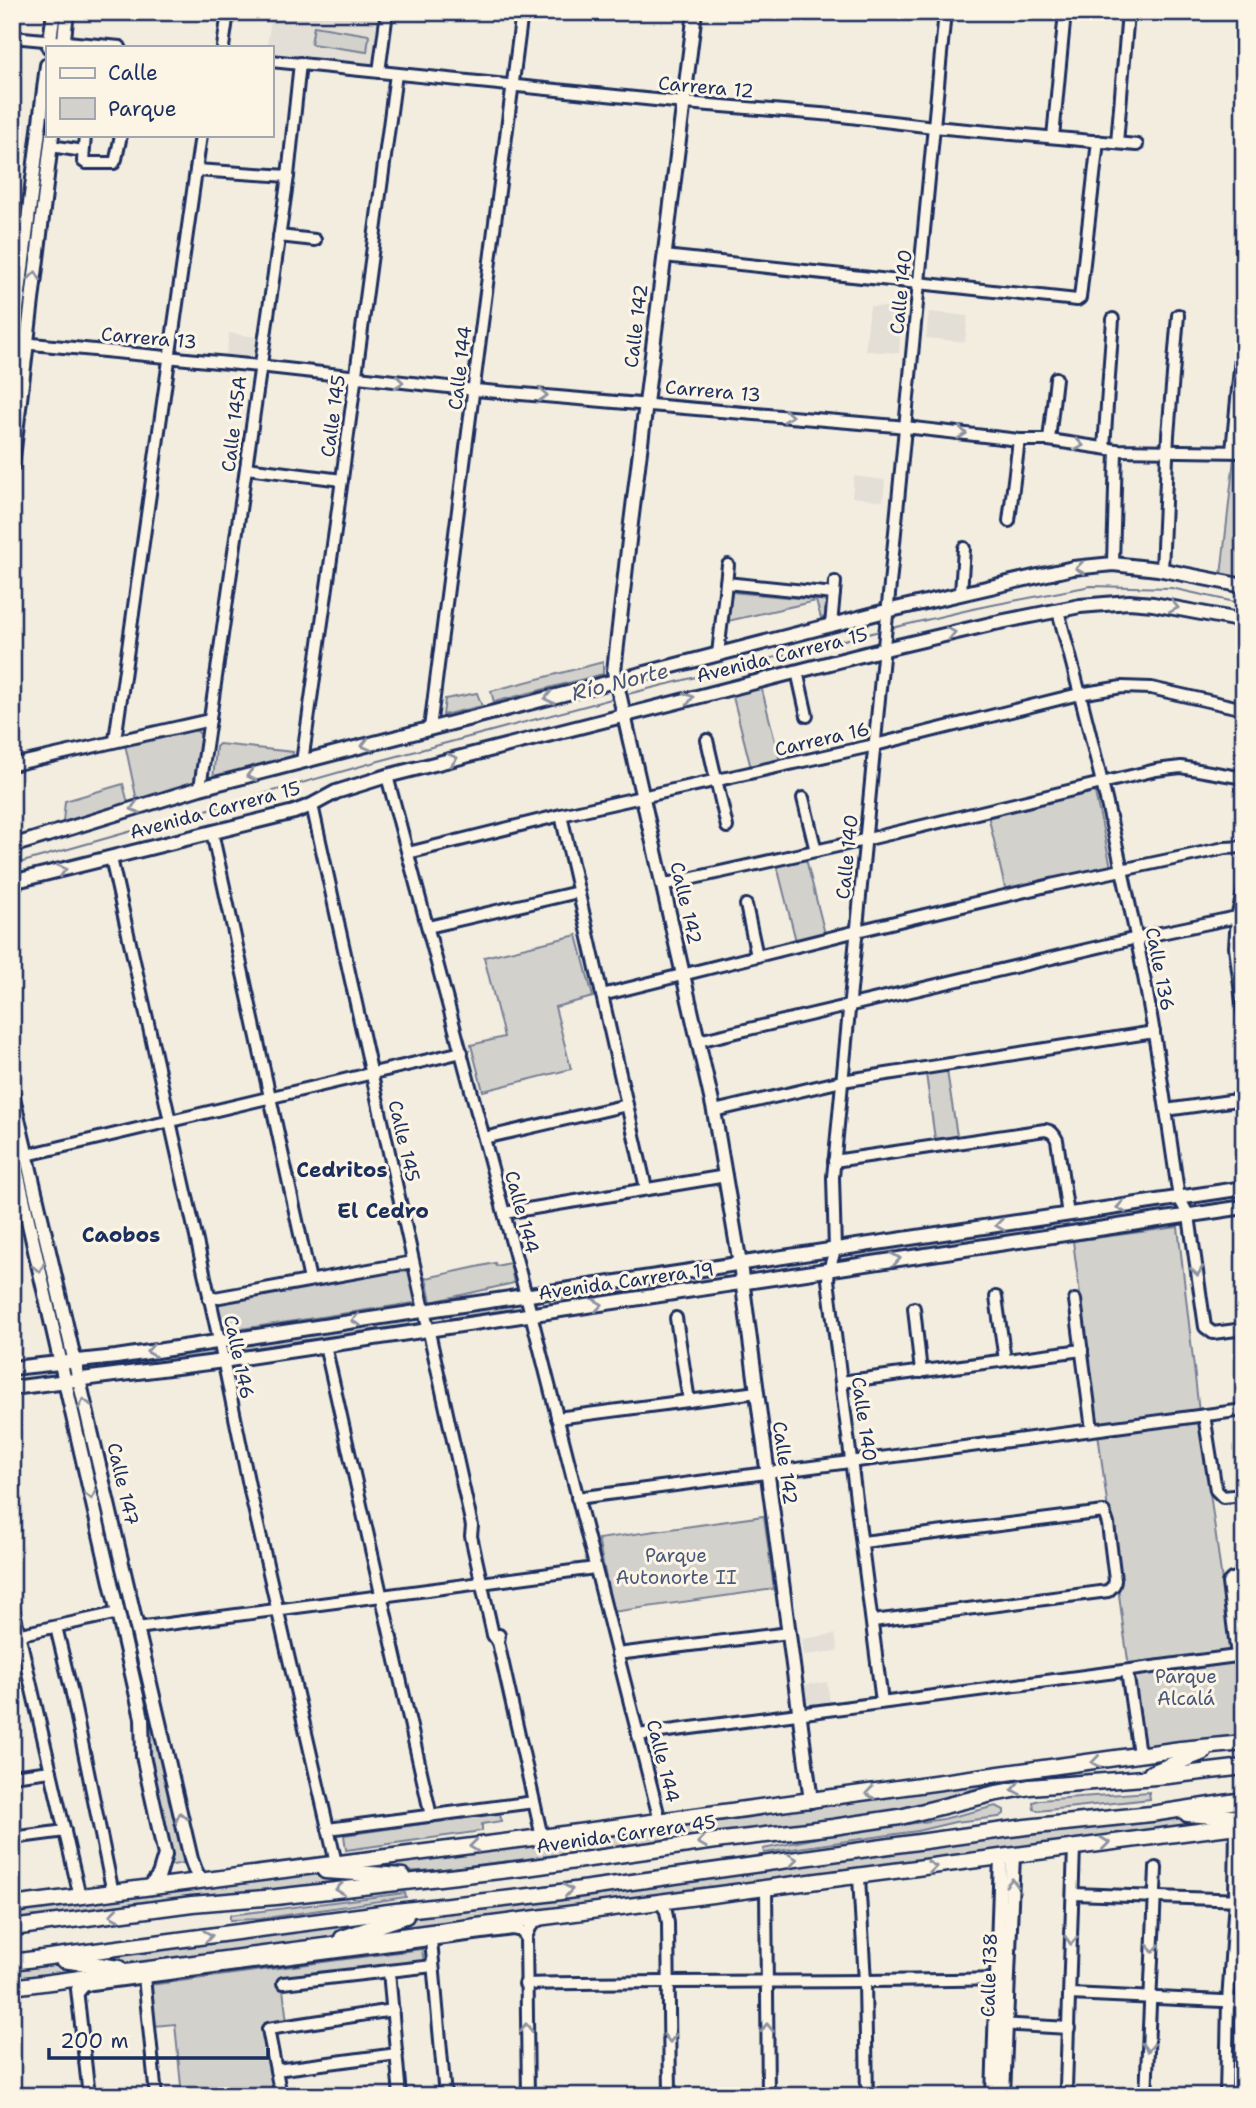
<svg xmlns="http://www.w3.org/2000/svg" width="1256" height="2108" viewBox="0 0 1256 2108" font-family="'Shantell Sans',sans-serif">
<rect width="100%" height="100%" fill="#f3ede0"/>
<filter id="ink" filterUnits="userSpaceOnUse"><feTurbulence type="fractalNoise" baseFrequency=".0143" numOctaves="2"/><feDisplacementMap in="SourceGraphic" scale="14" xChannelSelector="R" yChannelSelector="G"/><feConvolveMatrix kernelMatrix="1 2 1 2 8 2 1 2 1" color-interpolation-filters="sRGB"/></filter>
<g filter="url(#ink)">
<g fill="#e3dfd6">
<polygon points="272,12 382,12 374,64 271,52 271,47 267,47"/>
<polygon points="870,306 902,308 899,353 865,351"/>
<polygon points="929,312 968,316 965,342 926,338"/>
<polygon points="229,333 256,337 253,358 226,355"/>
<polygon points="854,476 885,480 883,501 852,497"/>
<polygon points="835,1634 838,1651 804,1655 802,1639"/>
<polygon points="827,1682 830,1703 807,1706 804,1685"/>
</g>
<g fill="#d3d1cc" stroke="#778095" stroke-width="2">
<polygon points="314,26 369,35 367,52 311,44"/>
<polygon points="1234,458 1244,459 1244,578 1221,576"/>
<polygon points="731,592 829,601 827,617 821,618 816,601 728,621"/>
<polygon points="603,662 603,674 494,702 491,691"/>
<polygon points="761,686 780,761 751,768 732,693"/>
<polygon points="477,693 482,706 443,715 445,699"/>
<polygon points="190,729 197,731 202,736 195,784 137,801 125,744"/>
<polygon points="219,744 293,752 292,758 213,780 216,747"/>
<polygon points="123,784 128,803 63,822 65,801"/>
<polygon points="1094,788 1111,867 1006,892 988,815"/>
<polygon points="806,859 825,934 796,941 777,866"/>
<polygon points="577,935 593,997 555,1007 571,1069 483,1091 471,1045 504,1037 484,957"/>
<polygon points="947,1071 957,1136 935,1139 926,1074"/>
<polygon points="1164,1205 1165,1214 853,1261 852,1251"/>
<polygon points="1178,1227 1199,1412 1233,1662 1241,1661 1244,1679 1244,1737 1141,1749 1124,1633 1073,1241"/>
<polygon points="495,1263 496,1266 510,1263 514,1283 431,1302 426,1278"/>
<polygon points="412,1268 420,1302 221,1332 214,1303"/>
<polygon points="724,1272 725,1281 551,1308 549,1297"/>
<polygon points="511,1301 512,1311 445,1322 442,1311"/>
<polygon points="408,1318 410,1328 235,1353 233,1343"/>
<polygon points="211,1346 213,1357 92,1374 91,1365"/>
<polygon points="95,1471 188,1862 168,1866 170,1858 90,1472"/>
<polygon points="764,1516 774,1589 613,1612 598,1539"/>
<polygon points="1019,1776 1020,1780 995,1783 917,1806 859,1817 438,1870 399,1872 349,1867"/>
<polygon points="1149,1792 1150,1799 1038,1811 1034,1809 1033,1802 1039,1800"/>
<polygon points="996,1806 1004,1810 1004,1814 999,1817 955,1822 917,1831 764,1853 763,1849 832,1835 943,1819"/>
<polygon points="500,1813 501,1821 482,1824 482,1831 346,1850 344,1835"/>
<polygon points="1174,1816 1227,1822 349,1938 403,1919 599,1890 1007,1835"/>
<polygon points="311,1874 343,1874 377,1879 230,1894 12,1922 12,1909 253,1877 271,1879"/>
<polygon points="405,1893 406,1897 260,1919 230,1920 230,1915"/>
<polygon points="388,1917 329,1937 139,1967 82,1959"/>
<polygon points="422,1949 424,1963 282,1980 287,2023 261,2027 275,2096 182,2096 175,2024 154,2026 150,1985"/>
<polygon points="59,1963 114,1971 12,1983 12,1966"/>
</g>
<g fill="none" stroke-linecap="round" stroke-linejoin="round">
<g stroke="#707a91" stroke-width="2">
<polyline points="892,628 977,608 1091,586 1171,588 1244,604"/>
<polyline points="624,695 880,631"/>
<polyline points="12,865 379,761 615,698"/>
</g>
<g stroke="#1b2f5e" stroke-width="16">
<g id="minor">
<polyline points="12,37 120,47"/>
<polyline points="223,47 228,12"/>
<polyline points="271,61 685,103 833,115 934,127 1137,145"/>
<polyline points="379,72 387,12"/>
<polyline points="85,135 83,161 86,163 114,163 116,159 121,135"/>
<polyline points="1053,137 1065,12"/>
<polyline points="1117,143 1128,12"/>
<polyline points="51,146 83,151"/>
<polyline points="196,170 288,176"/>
<polyline points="279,236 315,240"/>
<polyline points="664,256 1077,300 1080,298 1098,141"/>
<polyline points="12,342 259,366 475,390 896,426 1019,440 1049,440 1116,450 1244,452"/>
<polyline points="1049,440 1056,378"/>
<polyline points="1104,448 1113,319"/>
<polyline points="1232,451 1244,327"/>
<polyline points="246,468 342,480"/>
<polyline points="1009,521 1019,440"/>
<polyline points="1113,564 1116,450"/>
<polyline points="1162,570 1168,435 1178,315"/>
<polyline points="726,583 834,594"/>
<polyline points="961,593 964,548"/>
<path d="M 1058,611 C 1087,718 1114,827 1136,936 C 1154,1023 1166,1110 1179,1198 L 1189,1216 L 1205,1327 L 1213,1333 L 1244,1329"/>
<polyline points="831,625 835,582"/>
<polyline points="718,654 728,565"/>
<polyline points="797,671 807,716"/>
<polyline points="430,728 522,12"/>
<polyline points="115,740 201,135"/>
<polyline points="707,740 727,827"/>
<polyline points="302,762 336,524 396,74"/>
<polyline points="12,765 210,720"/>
<polyline points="387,776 531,1314 660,1821"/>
<polyline points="200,788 288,176 300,63"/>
<polyline points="803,798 816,851"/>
<polyline points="312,805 472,1526 471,1536 493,1635 498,1642"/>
<polyline points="561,815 646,1188"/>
<polyline points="212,832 310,1280"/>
<polyline points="408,853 561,815 875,745 1079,694 1122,687 1151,688 1244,709"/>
<polyline points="111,858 218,1335 251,1495 336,1863"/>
<polyline points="662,885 860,841 1156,770 1181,767 1244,778"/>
<polyline points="1244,890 1237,917 1235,947 1244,1017"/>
<polyline points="746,905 757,956"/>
<polyline points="428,927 578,892"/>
<polyline points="602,995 857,931 1051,885 1225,848 1244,847"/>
<polyline points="698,1041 1137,938 1237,917"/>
<polyline points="1166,1110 1244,1099"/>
<polyline points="714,1111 842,1081 1154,1032"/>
<polyline points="484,1138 627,1105"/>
<polyline points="27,1155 462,1052"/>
<path d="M 834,1161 L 1045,1130 C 1052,1131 1054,1134 1057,1140 L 1068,1215"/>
<polyline points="504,1213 726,1176"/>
<polyline points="996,1297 1005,1360"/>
<polyline points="209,1299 413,1262"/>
<polyline points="1075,1300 1092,1429"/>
<polyline points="914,1308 921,1372"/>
<polyline points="676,1318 689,1401"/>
<polyline points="325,1345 431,1816"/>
<polyline points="841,1382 1082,1350"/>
<polyline points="1204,1415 1216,1490 1223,1497 1244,1495"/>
<polyline points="557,1418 757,1392"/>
<polyline points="577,1498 1244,1410"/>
<polyline points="863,1542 1104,1512 1108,1524 1115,1580 1114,1585 1108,1591 873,1621"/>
<polyline points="12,1603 80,1897"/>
<polyline points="56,1627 71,1689 113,1893"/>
<polyline points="137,1628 595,1568"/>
<polyline points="499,1635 498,1642 542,1837"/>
<polyline points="12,1636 118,1613"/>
<polyline points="617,1654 789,1633"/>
<polyline points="1237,1656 1228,1583 1232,1579 1244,1577"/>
<polyline points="1127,1671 1138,1747 1144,1755"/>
<polyline points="882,1702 828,1280 829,1270 835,1250 833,1177 945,12"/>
<polyline points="638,1735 1244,1655"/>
<polyline points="12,1776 51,1771"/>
<polyline points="328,1829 534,1802"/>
<polyline points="12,1838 65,1831"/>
<polyline points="859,1877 865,1982 867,2096"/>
<polyline points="766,1888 768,2096"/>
<polyline points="1073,1894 1244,1900"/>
<polyline points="660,1902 666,1911 668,1923 670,2096"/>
<polyline points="431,1940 445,2096"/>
<polyline points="389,1971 400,2096"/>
<polyline points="144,1977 156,2096"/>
<polyline points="283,1983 433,1966"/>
<path d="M 525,1984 C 682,1980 839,1983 997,1979"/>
<polyline points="77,1989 89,2096"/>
<polyline points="78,1993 84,1986 92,1984 513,1929 521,1931 526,1937"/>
<polyline points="1070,1994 1244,2002"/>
<polyline points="998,2024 1069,2028"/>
<polyline points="276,2070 397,2054"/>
<polyline points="281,2096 268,2029 393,2010"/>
<polyline points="528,2096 526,1937 531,1926 540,1919"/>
<polyline points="1072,2096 1068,2093 1066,2087 1074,1847"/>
<polyline points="1146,2096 1156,1868"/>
<polyline points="1226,2096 1228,2002 1235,1899 1236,1826"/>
</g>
</g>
<g stroke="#1b2f5e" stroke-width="18">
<g id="major">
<polyline points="695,12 631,523 614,671 714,1111 740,1264 811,1801"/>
<polyline points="49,47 54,12"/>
<polyline points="63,47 67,12"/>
<polyline points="12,350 47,65"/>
<polyline points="12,466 52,135"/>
<polyline points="12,846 200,788 878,613 1073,568 1113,564 1158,569 1244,586"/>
<polyline points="12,882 294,812 312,805 336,792 387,776 885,649 995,623 1080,606 1129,602 1153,604 1244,621"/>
<polyline points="12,1093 191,1859 195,1870 201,1881"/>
<polyline points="12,1150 142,1718 143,1756 165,1855 159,1875 149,1888"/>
<polyline points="12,1368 116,1357 1244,1188"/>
<polyline points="12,1388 216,1362 1244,1207"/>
<polyline points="993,2096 1001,1857"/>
<polyline points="1003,2096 1013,1855"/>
</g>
</g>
<g stroke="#1b2f5e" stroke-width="19">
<g id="highway">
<polyline points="1151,1773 1204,1752"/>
<polyline points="1187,1814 1244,1818"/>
<polyline points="325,1871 403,1876"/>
<polyline points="12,1905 549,1836 1181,1749 1244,1743"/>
<polyline points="12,1928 192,1904 276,1897 526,1868 723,1840 833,1827 900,1817 992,1794 1030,1787 1168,1776 1244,1767"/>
<polyline points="342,1938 406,1916"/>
<polyline points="63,1960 119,1968"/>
<polyline points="12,1962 396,1911 539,1895 1026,1827 1151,1814 1244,1800"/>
<polyline points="12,1987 1244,1825"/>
</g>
</g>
<use href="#minor" stroke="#fcf5e5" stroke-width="10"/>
<use href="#major" stroke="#fcf5e5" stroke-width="12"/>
<use href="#highway" stroke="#fcf5e5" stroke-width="14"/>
</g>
<defs><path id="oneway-chevron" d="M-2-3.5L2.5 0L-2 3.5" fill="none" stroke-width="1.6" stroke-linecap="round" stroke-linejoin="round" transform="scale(1.75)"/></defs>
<g stroke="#8c92a2">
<use href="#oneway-chevron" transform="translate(35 276) rotate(-83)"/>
<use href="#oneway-chevron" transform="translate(399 382) rotate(6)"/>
<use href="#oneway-chevron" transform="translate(543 395) rotate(4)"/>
<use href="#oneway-chevron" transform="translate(788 416) rotate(5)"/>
<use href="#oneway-chevron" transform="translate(962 433) rotate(7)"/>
<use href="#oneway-chevron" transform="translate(1079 445) rotate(8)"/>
<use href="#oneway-chevron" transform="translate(1080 568) rotate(172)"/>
<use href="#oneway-chevron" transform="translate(1174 607) rotate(11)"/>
<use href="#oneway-chevron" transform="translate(951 633) rotate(-13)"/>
<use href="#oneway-chevron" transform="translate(549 698) rotate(166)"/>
<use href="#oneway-chevron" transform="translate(689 698) rotate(-14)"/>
<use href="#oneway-chevron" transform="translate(366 745) rotate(165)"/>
<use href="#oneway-chevron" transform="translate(453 759) rotate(-15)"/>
<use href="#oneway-chevron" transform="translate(251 775) rotate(166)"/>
<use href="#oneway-chevron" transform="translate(135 808) rotate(163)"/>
<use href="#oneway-chevron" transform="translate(62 870) rotate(-14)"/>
<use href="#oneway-chevron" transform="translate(1121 1207) rotate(171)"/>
<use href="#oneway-chevron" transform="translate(1000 1225) rotate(172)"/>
<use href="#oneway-chevron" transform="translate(896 1259) rotate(-9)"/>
<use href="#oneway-chevron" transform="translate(39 1268) rotate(77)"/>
<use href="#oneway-chevron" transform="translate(1197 1271) rotate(82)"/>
<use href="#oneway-chevron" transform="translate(598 1305) rotate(-8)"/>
<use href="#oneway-chevron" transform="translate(356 1320) rotate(171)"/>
<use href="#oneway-chevron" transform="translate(151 1351) rotate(171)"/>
<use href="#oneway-chevron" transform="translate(84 1403) rotate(-103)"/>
<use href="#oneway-chevron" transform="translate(91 1495) rotate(77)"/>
<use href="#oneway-chevron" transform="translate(1096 1762) rotate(172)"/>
<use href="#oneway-chevron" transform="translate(1016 1789) rotate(170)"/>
<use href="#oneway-chevron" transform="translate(870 1793) rotate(172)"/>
<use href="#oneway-chevron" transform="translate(181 1817) rotate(-103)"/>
<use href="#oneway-chevron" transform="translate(702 1842) rotate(172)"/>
<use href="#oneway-chevron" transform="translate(1105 1843) rotate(-7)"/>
<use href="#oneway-chevron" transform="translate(474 1846) rotate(173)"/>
<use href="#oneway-chevron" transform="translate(793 1860) rotate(-7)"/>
<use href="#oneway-chevron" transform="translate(932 1867) rotate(-8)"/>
<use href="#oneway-chevron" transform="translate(1012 1883) rotate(-88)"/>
<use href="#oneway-chevron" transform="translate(340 1889) rotate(173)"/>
<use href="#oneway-chevron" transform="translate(568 1890) rotate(-9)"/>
<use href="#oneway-chevron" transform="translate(114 1915) rotate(172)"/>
<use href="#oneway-chevron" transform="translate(208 1936) rotate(-8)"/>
<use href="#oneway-chevron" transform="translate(1071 1940) rotate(92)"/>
<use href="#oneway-chevron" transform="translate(1153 1948) rotate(93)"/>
<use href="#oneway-chevron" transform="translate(526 2028) rotate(-91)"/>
<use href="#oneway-chevron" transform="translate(767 2028) rotate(-91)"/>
<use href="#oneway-chevron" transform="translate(670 2038) rotate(90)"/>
<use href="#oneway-chevron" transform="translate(1148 2047) rotate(93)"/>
</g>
</g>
<g text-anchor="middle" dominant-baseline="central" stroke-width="6" stroke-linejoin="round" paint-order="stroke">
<g font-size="19" fill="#1b2f5e" stroke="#fcf5e5">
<text transform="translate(706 87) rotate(5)">Carrera 12</text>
<text transform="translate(901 292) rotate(-84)">Calle 140</text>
<text transform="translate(636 326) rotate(-83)">Calle 142</text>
<text transform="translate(149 338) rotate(5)">Carrera 13</text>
<text transform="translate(460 368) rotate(-83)">Calle 144</text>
<text transform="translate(713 391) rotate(5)">Carrera 13</text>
<text transform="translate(333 416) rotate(-82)">Calle 145</text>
<text transform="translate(234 424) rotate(-83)">Calle 145A</text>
<text transform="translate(782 655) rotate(-14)">Avenida Carrera 15</text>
<text transform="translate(822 739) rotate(-13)">Carrera 16</text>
<text transform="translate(215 810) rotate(-15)">Avenida Carrera 15</text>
<text transform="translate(847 857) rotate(-84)">Calle 140</text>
<text transform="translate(686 903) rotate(77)">Calle 142</text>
<text transform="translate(1160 969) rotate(79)">Calle 136</text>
<text transform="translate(404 1141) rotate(77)">Calle 145</text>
<text transform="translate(522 1212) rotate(75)">Calle 144</text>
<text transform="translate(626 1281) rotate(-8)">Avenida Carrera 19</text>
<text transform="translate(239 1357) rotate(78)">Calle 146</text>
<text transform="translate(864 1419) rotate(82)">Calle 140</text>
<text transform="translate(785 1463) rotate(82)">Calle 142</text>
<text transform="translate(123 1484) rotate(77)">Calle 147</text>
<text transform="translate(663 1761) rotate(76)">Calle 144</text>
<text transform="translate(626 1834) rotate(-8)">Avenida Carrera 45</text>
<text transform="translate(989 1975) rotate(-88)">Calle 138</text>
</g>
<g font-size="19" fill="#49587a" stroke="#fcf5e5">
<text x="676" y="1555">Parque<tspan x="676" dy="22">Autonorte II</tspan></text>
<text x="1186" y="1676">Parque<tspan x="1186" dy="22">Alcalá</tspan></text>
</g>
<g font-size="21" font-style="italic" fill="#465478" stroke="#fcf5e5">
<text transform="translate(620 682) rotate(-14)">Río Norte</text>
</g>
<g font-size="21" font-weight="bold" fill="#1b2f5e" stroke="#fcf5e5">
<text x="342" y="1170">Cedritos</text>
<text x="383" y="1211">El Cedro</text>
<text x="121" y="1235">Caobos</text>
</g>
</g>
<rect width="1256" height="2108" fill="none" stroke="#fcf5e5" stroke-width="42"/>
<rect x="21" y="21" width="1214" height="2066" fill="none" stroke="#1b2f5e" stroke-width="2.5" filter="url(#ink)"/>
<rect x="46" y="46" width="228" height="91" fill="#fcf5e5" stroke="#a2a6af" stroke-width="2"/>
<rect x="60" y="68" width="35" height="10" fill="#fcf5e5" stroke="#a2a6af" stroke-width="2"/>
<text x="108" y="80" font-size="21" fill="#1b2f5e">Calle</text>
<rect x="60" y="98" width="35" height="21" fill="#d3d1cc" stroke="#a2a6af" stroke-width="2"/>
<text x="108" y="116" font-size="21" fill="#1b2f5e">Parque</text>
<path d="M49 2048v10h219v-10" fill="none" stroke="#1b2f5e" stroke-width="3.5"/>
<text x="60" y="2048" font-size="21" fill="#1b2f5e" stroke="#fcf5e5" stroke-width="5" paint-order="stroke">200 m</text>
</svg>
